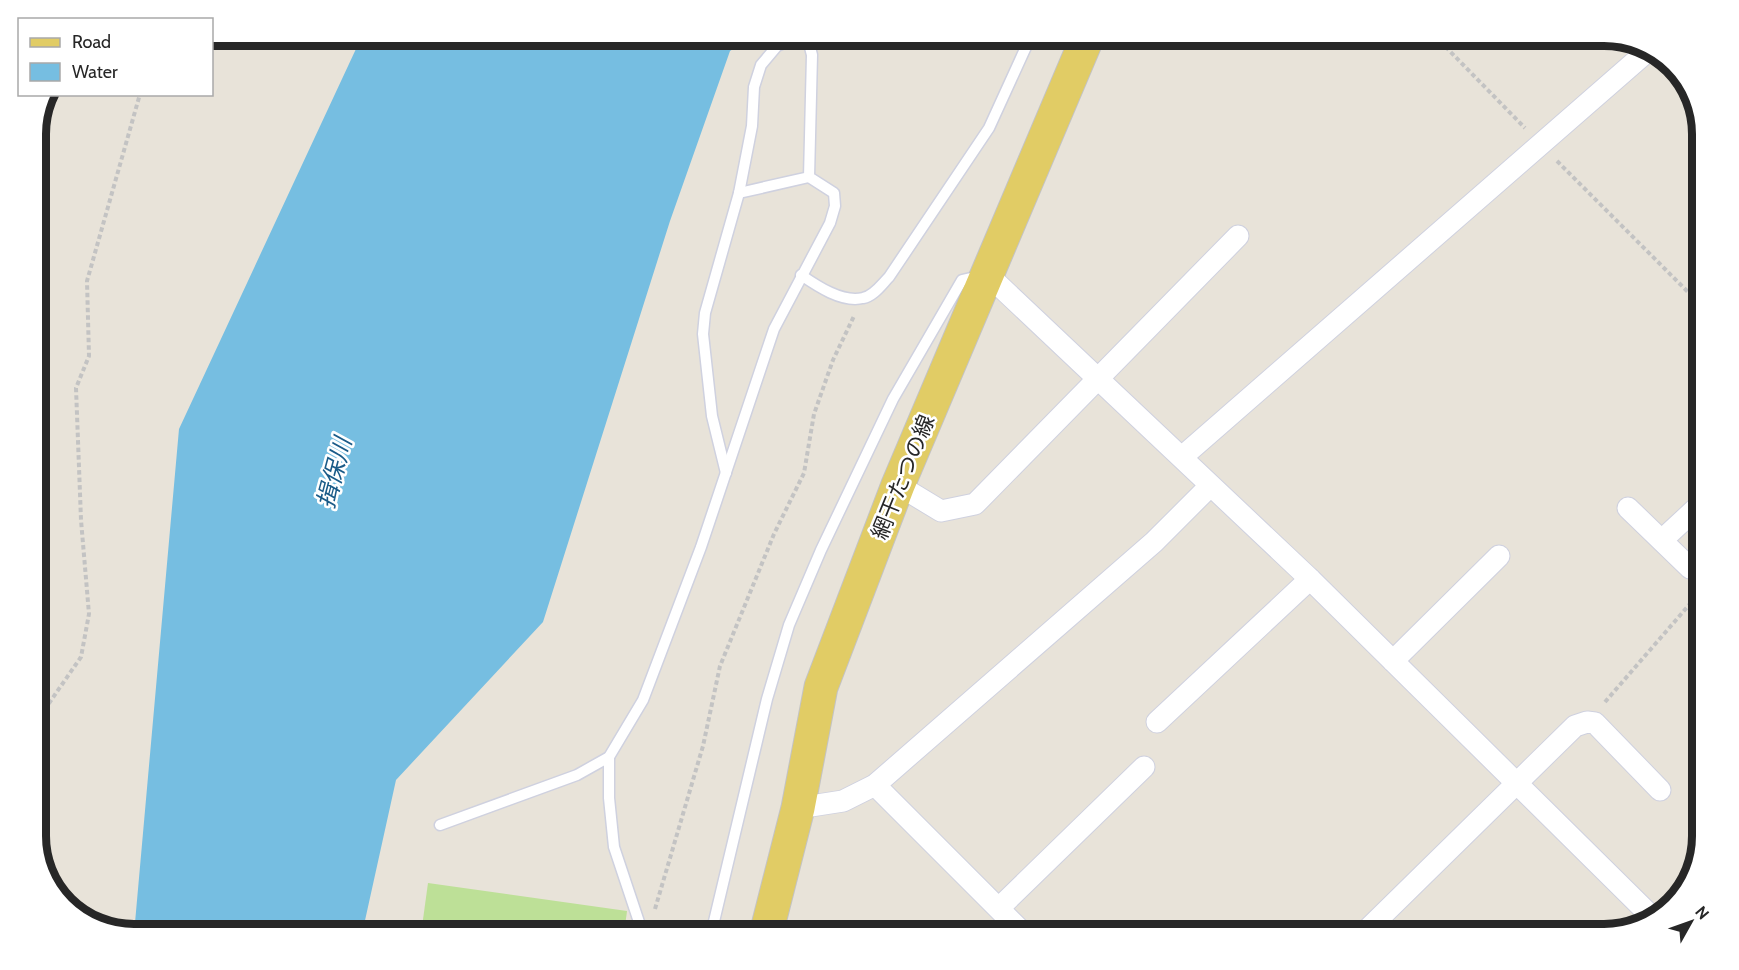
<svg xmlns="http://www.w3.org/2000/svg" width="1739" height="970" viewBox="0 0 1739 970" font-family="Cabin,'Noto Sans JP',sans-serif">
<rect width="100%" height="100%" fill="#e8e3d9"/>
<polygon fill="#bde097" points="428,883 627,911 624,934 421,934"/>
<polygon fill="#76bee1" points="362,36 752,36 730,51 670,221 543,622 396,780 362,934 134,934 179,429"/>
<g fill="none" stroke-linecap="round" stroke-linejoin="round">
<g stroke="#cfd1df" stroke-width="13">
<g id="service">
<polyline points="739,193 809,177"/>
<path d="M 801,275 C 817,286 842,303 863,298 C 874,296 882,284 889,277 L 989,128 L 1031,36"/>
<polyline points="726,473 712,416 703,334 705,313 739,193 752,126 754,87 761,65 777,46 799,36"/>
<polyline points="609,757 609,798 614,847 643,934"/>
<polyline points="440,825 577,775 609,757 643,700 701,547 774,329 830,223 835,206 834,193 809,177 812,55 807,36"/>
<polyline points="711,934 767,699 789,625 821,550 893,399 962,280 979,276"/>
</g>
</g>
<g stroke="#cfd1df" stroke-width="23">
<g id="minor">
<polyline points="987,274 1310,579 1655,920"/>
<polyline points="1182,457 1651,48"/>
<polyline points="898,485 941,511 975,504 1238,236"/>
<polyline points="1628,508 1690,568"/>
<polyline points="1662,540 1703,502"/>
<polyline points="1393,661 1499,556"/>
<polyline points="1157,722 1310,579"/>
<polyline points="875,785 1024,934"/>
<polyline points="798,808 843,801 875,785 1154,542 1210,486"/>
<polyline points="999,908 1144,767"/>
<polyline points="1363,934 1575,726 1587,722 1595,723 1660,790"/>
</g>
</g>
<g stroke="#c3c3c3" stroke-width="35">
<polyline id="primary" points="766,934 798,808 821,687 898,485 1088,36"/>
</g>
<g stroke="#c3c3c3" stroke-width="4" stroke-dasharray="4.5 3" stroke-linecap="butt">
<polyline points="1435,36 1525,128"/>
<polyline points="1557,161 1703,307"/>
<polyline points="1605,702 1702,590"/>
<polyline points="36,722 81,657 89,614 81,520 76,388 89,356 87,281 140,94"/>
<polyline points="655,909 703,746 720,666 774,534 804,473 814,414 833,360 854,316"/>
</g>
<use href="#service" stroke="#fff" stroke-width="10"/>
<use href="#minor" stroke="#fff" stroke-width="21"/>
<use href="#primary" stroke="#e1cc65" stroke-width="33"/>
</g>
<g text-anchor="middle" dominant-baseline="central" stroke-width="5" stroke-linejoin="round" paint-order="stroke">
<g font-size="22" fill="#272727" stroke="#fff">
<text transform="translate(903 477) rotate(-68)">網干たつの線</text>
</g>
<g font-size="24" font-style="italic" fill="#1a5b88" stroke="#fff">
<text transform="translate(334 473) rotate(-75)">揖保川</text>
</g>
</g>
<path d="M0 0H1739V970H0ZM134 46H1604A88 88 0 0 1 1692 134V836A88 88 0 0 1 1604 924H134A88 88 0 0 1 46 836V134A88 88 0 0 1 134 46Z" fill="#fff" fill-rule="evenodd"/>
<path fill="none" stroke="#272727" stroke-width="8" d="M134 46H1604A88 88 0 0 1 1692 134V836A88 88 0 0 1 1604 924H134A88 88 0 0 1 46 836V134A88 88 0 0 1 134 46Z"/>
<rect x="18" y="18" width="195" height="78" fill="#ffffff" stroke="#a9a9a9" stroke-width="1.5"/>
<rect x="30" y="38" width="30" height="9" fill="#e1cc65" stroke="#a9a9a9" stroke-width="1.5"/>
<text x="72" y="48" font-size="18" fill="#272727">Road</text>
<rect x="30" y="63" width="30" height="18" fill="#76bee1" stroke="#a9a9a9" stroke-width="1.5"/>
<text x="72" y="78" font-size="18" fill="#272727">Water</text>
<g transform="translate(1691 922) rotate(50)" stroke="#ffffff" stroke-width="4.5" paint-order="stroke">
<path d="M0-4.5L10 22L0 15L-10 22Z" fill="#272727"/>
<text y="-9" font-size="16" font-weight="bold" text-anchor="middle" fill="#272727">N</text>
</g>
</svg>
